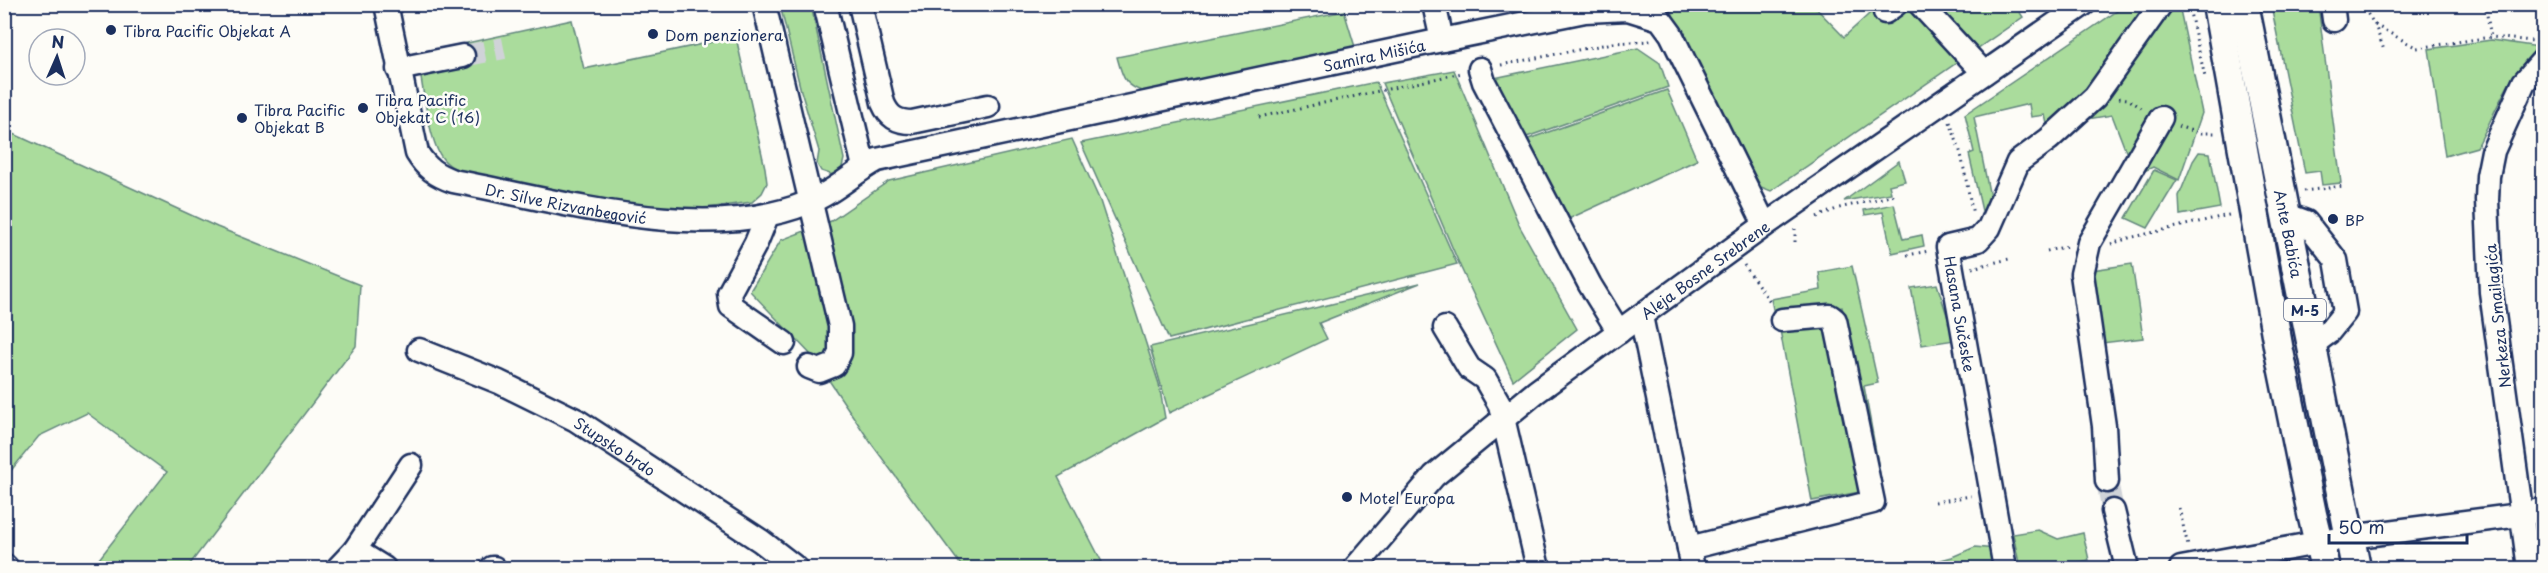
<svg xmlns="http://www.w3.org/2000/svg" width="2548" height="573" viewBox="0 0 2548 573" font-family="'Playpen Sans',sans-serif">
<rect width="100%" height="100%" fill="#fdfcf7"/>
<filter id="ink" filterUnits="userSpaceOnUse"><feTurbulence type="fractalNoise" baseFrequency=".0167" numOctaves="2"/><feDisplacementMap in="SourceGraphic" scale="12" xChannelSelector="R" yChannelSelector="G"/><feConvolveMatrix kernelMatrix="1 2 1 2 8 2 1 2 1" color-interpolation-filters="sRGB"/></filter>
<g filter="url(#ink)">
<g fill="#aadc9c" stroke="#62867d" stroke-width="1.5">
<polygon points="780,5 811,5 844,159 841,171 833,175 821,171 817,164 819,151 801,91"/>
<polygon points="1671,5 1813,5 1844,37 1879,5 2015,5 2023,17 1771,191 1761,187 1675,23"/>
<polygon points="2126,5 2179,5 2202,113 2179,180 2153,167 2135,175 2112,115 2075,121 2049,133 2045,115 2031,117 2029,104 1974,117 1991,202 1982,211 1969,154 1974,152 1965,114"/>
<polygon points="2271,5 2318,5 2341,183 2322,185 2320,171 2305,173"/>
<path d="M 1344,11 L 1355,47 L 1146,93 C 1124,85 1123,79 1117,57 Z"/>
<path d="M 572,20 L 584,69 L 736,37 L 765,168 L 767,183 L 762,193 L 752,202 L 699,209 L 645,209 L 476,176 C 464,172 451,169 443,159 C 428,142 422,78 417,54 Z"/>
<path d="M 2491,40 L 2539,47 C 2510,70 2495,114 2477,147 L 2445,156 L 2429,49 Z"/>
<polygon points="1638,48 1660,63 1668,87 1521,139 1494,78"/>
<polygon points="1454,70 1520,227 1577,329 1513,380 1461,268 1382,83"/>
<polygon points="1376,82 1457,264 1169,339 1081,143"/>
<polygon points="1667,90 1697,160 1562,222 1523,141"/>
<polygon points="5,130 217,227 360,285 356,346 187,568 92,568 167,472 87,413 39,436 5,478"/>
<polygon points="1072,139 1100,201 1159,384 1165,418 1058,477 1105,568 963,568 871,443 814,358 750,291 781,240 831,221 889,181"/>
<polygon points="2199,152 2210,153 2220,208 2180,215 2179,196 2193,161"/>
<polygon points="1899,161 1905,181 1889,185 1891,193 1844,201"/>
<polygon points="2154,170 2177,180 2148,228 2126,218"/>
<polygon points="1894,204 1903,239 1922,235 1924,246 1892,253 1883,212 1865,215 1864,210"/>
<polygon points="2132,264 2143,338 2102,343 2092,270"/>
<polygon points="1852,266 1878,383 1864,386 1884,496 1876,498 1842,307 1775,319 1771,299 1821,290 1819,272"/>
<polygon points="1420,283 1319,323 1327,339 1169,413 1150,347"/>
<polygon points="1937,284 1955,340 1922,345 1911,288"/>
<polygon points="1830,321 1865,491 1812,501 1780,330"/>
<polygon points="2038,530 2058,539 2083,533 2089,560 2056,568 2020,568 2013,534"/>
<polygon points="1975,547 1995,549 1999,568 1927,568 1926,564 1952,557"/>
</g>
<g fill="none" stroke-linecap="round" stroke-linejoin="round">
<g stroke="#d0d3d8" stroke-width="22" stroke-dasharray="22 11" stroke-linecap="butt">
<polyline points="463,56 504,48"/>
<polyline points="2107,481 2113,511"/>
</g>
<g stroke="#1b2f5e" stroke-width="27">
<g id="minor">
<path id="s1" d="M 386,4 L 417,153 C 426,168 436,175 453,181 C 560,201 703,245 807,203 C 832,194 853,173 877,160 L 1442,40 L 1585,11 L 1628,9 L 1660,19 L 1671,34 L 1765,225"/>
<polyline points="764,4 840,326 840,353 834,365 819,371 809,367"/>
<polyline points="825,4 864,167"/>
<path d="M 860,4 L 883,103 C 889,117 897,122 912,122 L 988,106"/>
<polyline points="1434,4 1442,40"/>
<polyline points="1920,4 1984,73"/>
<polyline points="2332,4 2334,20"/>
<polyline points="1885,12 1896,4"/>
<polyline points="398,69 463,56"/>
<polyline points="1480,69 1484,82 1590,285 1619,332"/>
<polyline points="2287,215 2306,222 2336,260 2345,312 2328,333 2312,345"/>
<polyline points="767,216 756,243 729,293 731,306 784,343"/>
<polyline points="1641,316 1693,568"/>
<polyline points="1445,328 1469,368 1485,379 1500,405 1538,568"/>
<path id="s2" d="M 419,350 L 499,382 L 576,420 L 761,541 L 796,568"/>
<polyline points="2107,481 2104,426 2082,274 2089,243 2161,118"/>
<polyline points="2113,511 2127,568"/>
<polyline points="1689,548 1873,502 1835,320 1830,316 1782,320"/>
<polyline points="4,565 7,568"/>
<polyline points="338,568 355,550"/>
<polyline points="384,568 355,550 411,465"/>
<polyline points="492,568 494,568"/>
<path id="s3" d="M 1355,568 L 1434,476 L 1536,392 L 1765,225 L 2084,4"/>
<polyline points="2005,568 1948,247 1978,240 1989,228 2018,162 2049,139 2095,97 2161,4"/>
<polyline points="2181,568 2350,537 2520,515 2544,509"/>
<polyline points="2529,568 2491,292 2487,200 2488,176 2493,151 2524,82 2544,59"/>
</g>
</g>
<g stroke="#1b2f5e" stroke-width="33">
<g id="major">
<polyline points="2217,4 2279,351 2312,514 2325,568"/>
<path id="s4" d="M 2244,4 L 2356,568"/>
</g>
</g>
<g stroke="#1b2f5e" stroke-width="3" stroke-dasharray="1.5 4.5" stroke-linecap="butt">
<polyline points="2188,4 2205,77"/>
<polyline points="2361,4 2375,25 2384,50"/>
<polyline points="2485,4 2491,37"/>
<polyline points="2375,25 2417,48 2491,37 2533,41"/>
<polyline points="1501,65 1613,43 1651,41"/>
<polyline points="2119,98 2128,99 2143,109"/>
<polyline points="1259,117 1462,73"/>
<polyline points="1950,122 1961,154 1973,215"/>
<polyline points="2178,126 2198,133 2217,133"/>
<polyline points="2304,191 2344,186"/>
<polyline points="1817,217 1839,208 1895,195"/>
<polyline points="1795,242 1795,229"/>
<polyline points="2111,244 2129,238 2233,214"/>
<polyline points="2047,251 2068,246"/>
<polyline points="1907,255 1929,251"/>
<polyline points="1744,265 1771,303"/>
<polyline points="1972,268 2009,259"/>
<polyline points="1935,502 1971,496"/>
<polyline points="2179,508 2188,546"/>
</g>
<use href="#minor" stroke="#fdfcf7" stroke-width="22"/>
<use href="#major" stroke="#fdfcf7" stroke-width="28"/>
</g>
</g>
<g fill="#1b2f5e" stroke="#fdfcf7" stroke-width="2">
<circle cx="111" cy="30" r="6"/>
<circle cx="653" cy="34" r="6"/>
<circle cx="363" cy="108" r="6"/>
<circle cx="242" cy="118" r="6"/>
<circle cx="2333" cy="219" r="6"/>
<circle cx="1347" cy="497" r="6"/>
</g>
<g text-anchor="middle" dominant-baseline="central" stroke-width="5" stroke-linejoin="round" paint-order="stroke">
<rect fill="#fdfcf7" stroke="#5f6c8c" stroke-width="1.5" x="2284" y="299" width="42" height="22" rx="4.5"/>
<g font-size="14" font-weight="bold" fill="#1b2f5e">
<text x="2305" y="310">M-5</text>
</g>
<g font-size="15" fill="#1b2f5e" stroke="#fdfcf7" text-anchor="start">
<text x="123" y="30">Tibra Pacific Objekat A</text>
<text x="665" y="34">Dom penzionera</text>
<text x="375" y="99">Tibra Pacific<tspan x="375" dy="17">Objekat C (16)</tspan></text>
<text x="254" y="109">Tibra Pacific<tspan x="254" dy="17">Objekat B</tspan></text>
<text x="2345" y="219">BP</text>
<text x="1359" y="497">Motel Europa</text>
</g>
<g font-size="15" fill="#1b2f5e" stroke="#fdfcf7">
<text stroke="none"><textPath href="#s1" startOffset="1149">Samira Mišića</textPath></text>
<text stroke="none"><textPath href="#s1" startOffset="314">Dr. Silve Rizvanbegović</textPath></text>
<text stroke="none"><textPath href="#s4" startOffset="234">Ante Babića</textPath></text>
<text stroke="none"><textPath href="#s3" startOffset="462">Aleja Bosne Srebrene</textPath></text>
<text transform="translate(1960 314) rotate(80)">Hasana Sučeske</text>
<text transform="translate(2497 316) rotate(-96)">Nerkeza Smailagića</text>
<text stroke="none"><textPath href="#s2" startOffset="219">Stupsko brdo</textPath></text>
</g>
</g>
<rect width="2548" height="573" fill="none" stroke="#fdfcf7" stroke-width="24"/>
<rect x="12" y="12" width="2524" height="549" fill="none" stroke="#1b2f5e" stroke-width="2" filter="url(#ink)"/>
<g transform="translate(57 57) rotate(3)"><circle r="28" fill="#fdfcf7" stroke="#a3aaba" stroke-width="1.5"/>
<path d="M0-4.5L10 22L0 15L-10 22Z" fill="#1b2f5e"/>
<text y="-9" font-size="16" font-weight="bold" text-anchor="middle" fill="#1b2f5e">N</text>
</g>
<path d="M2329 534v9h138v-9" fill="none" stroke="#1b2f5e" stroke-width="3"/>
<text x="2338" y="534" font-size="18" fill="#1b2f5e" stroke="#fdfcf7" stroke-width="4.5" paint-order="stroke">50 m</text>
</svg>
